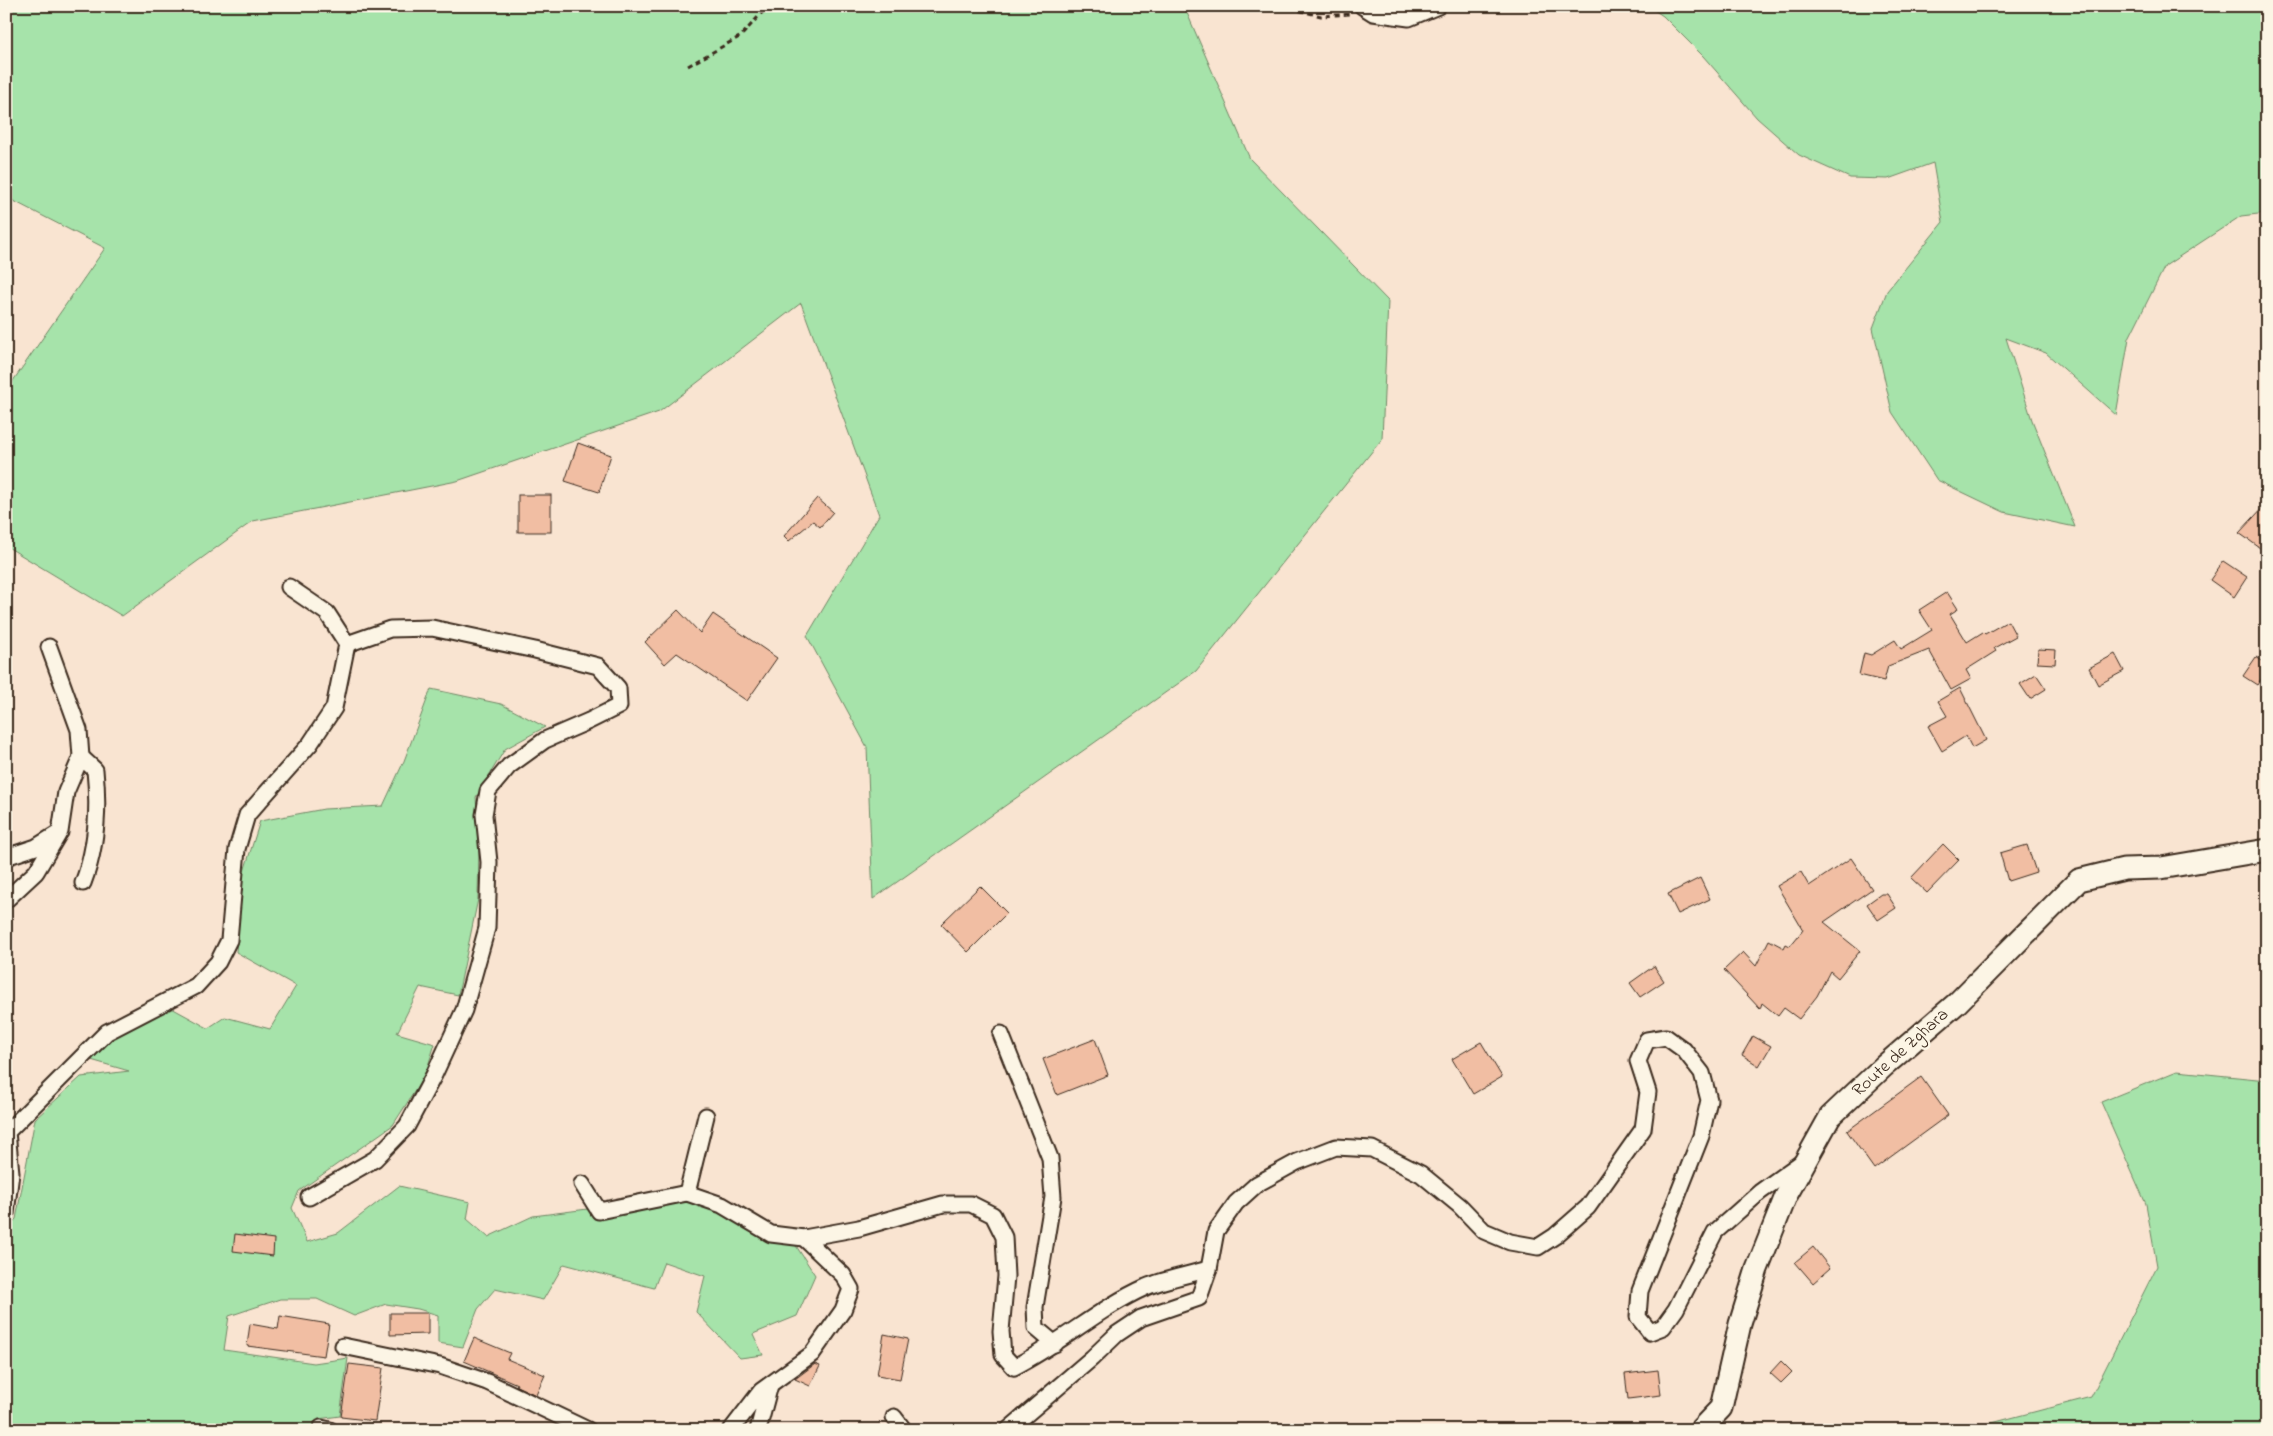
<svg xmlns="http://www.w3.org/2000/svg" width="2273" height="1436" viewBox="0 0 2273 1436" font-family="'Indie Flower',sans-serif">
<rect width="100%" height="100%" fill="#f9e4d1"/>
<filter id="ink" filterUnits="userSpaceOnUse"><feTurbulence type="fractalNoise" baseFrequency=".02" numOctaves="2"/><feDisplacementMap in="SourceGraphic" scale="10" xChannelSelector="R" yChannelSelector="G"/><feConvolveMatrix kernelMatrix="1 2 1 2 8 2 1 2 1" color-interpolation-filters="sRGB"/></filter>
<g filter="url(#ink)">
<g fill="#a6e3aa" stroke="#708664">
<polygon points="6,6 1184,6 1250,159 1388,301 1382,439 1196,671 873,899 867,747 807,636 879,515 801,303 659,412 457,481 253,521 122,616 6,546 6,391 105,248 6,197"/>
<polygon points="1648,6 2267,6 2267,213 2241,216 2165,266 2129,338 2116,415 2046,353 2006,338 2032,420 2075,527 2004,512 1937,480 1892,412 1873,328 1887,291 1943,222 1933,163 1888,179 1850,178 1799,155 1757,118 1703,56 1663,16"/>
<polygon points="431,689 501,704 545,727 505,749 476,797 479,842 478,899 458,995 420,987 397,1033 435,1044 425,1075 393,1125 299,1191 292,1208 307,1242 338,1233 399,1186 470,1202 467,1219 488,1237 533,1216 611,1206 696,1187 744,1208 789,1235 815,1275 797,1316 753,1334 763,1355 740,1358 696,1312 705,1276 664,1262 654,1288 564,1264 543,1300 495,1289 478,1309 463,1347 438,1343 438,1315 418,1309 386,1304 354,1316 317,1299 280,1299 229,1316 224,1350 314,1363 348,1358 340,1416 318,1419 322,1430 6,1430 6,1230 16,1219 35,1119 81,1077 129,1071 91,1060 106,1043 168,1006 208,1028 225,1017 270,1029 296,986 236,952 242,878 260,821 324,809 383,806 404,761"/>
<polygon points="2177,1071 2267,1080 2267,1430 1965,1430 2091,1397 2157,1266 2146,1204 2101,1102"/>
</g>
<g fill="#f1bea3" stroke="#3b2a1e">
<polygon points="578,443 611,455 599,492 565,481"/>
<rect x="518" y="495" width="33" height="37"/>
<polygon points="817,498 833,512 820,527 813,521 789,541 784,536"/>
<polygon points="2267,503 2267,553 2239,533"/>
<polygon points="2223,561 2247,577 2234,597 2210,580"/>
<polygon points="1947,592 1958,609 1950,614 1967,642 1983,632 1985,634 2008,621 2016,636 1994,648 1996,651 1966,670 1971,679 1951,690 1929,650 1888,666 1884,681 1859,675 1864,653 1871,655 1895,640 1901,649 1932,630 1919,610"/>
<polygon points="678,610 700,633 713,614 777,658 747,701 677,653 665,664 645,642"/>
<polygon points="2038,649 2056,650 2055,664 2037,663"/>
<polygon points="2115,654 2124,671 2098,685 2089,668"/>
<polygon points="2256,657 2267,664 2267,671 2257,685 2243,676"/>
<polygon points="2036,674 2046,689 2030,699 2020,684"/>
<polygon points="1960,688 1986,740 1972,748 1966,736 1942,751 1928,726 1947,716 1938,701"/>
<polygon points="1943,844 1959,860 1927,893 1911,878"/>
<polygon points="2027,845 2036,872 2008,881 2000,853"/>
<polygon points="1851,858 1872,889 1824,922 1860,951 1838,978 1830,971 1817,996 1799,1019 1784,1008 1778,1016 1762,1003 1760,1009 1724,970 1743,952 1756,966 1769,940 1784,948 1786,944 1790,946 1803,930 1777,886 1801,872 1809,886"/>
<polygon points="1700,878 1710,899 1678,914 1668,894"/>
<polygon points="980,886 1007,913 968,952 941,924"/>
<polygon points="1881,894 1887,894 1896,908 1878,920 1867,904"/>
<polygon points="1654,966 1664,981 1640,997 1630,983"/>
<polygon points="1753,1036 1771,1046 1759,1066 1742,1055"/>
<polygon points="1095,1039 1108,1075 1057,1095 1043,1059"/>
<polygon points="1481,1042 1502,1077 1473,1094 1452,1059"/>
<polygon points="1921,1077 1948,1115 1874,1169 1847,1131"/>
<polygon points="235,1234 274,1239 273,1256 233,1251"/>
<polygon points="1813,1247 1830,1268 1813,1283 1795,1262"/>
<polygon points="390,1313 428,1313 428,1334 390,1335"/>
<polygon points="280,1316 329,1324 324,1356 247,1346 250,1324 278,1329"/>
<polygon points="884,1334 908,1339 900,1379 877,1375"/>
<polygon points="474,1338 510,1353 507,1359 545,1375 536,1395 516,1386 517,1384 464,1361"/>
<polygon points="1781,1361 1792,1372 1781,1383 1770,1373"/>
<polygon points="349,1364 383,1368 375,1421 341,1417"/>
<polygon points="815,1364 820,1366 810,1386 795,1379"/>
<polygon points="1658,1370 1661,1395 1628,1399 1625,1374"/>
</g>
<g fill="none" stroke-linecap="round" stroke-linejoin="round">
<g stroke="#3b2a1e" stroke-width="19">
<g id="street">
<polyline points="1362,6 1373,13 1409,18 1438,6"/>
<polyline points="49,647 79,730 81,757"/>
<path d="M 6,857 L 36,847 L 60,832 L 66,792 L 81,757 L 95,770 C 99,809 97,847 83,883"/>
<polyline points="6,900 36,872 58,835"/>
<polyline points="1001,1034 1050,1158 1053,1197 1035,1307 1036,1328 1055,1344"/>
<path d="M 582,1184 L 599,1211 L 687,1193 L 722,1205 L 771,1234 L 804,1238 L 859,1228 L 943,1204 L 971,1204 L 993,1215 L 1004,1237 L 1006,1276 L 1001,1331 L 1003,1355 L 1014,1367 C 1060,1344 1099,1308 1146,1287 C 1166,1279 1188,1275 1209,1269"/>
<polyline points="687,1193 706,1116"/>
<polyline points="309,1197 375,1159 407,1126 434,1075 464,1010 487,928 489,862 484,815 488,791 509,766 545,740 589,721 619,706 618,688 598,666 535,650 432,628 390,629 347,644"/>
<polyline points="6,1213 11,1173 7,1132 107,1032 196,986 218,962 229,940 237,849 247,815 310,744 334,708 347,644 327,613 289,587"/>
<polyline points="343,1346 440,1366 487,1382 588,1430"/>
<polyline points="894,1417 904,1430"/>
<polyline points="321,1428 330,1430"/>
<polyline points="731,1430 761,1391 812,1354 843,1310 851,1289 843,1275 804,1238"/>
<polyline points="758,1430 770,1385"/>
<polyline points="1008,1430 1092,1358 1117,1334 1141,1318 1199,1298 1209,1269 1216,1231 1236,1203 1257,1184 1297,1162 1336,1147 1372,1149 1421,1174 1460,1206 1484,1231 1510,1242 1538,1247 1555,1236 1588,1207 1643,1129 1648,1092 1638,1061 1647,1040 1666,1037 1684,1050 1702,1073 1709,1100 1701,1136 1640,1291 1638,1317 1650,1332 1663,1327 1676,1309 1715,1232 1760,1192 1802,1162"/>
</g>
</g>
<g stroke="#3b2a1e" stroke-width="25">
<polyline id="secondary" points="1700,1430 1721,1408 1740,1324 1757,1269 1786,1196 1830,1117 1884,1066 1957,1003 2079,880 2124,869 2161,868 2267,850"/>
</g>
<g stroke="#3b2a1e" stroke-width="3" stroke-dasharray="5 4" stroke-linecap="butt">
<polyline points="1282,6 1321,16 1350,14"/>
<polyline points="688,66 741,36 768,6"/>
</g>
<use href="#street" stroke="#fcf5e5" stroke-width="15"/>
<use href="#secondary" stroke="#fcf5e5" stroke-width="21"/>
</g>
</g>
<g text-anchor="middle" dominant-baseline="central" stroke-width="5" stroke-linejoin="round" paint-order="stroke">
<g font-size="18" fill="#3b2a1e" stroke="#fcf5e5">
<text transform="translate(1901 1053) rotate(-42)">Route de Zghara</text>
</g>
</g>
<rect width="2273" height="1436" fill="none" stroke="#fcf5e5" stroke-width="25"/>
<rect x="12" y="12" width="2248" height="1411" fill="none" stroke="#3b2a1e" stroke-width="2" filter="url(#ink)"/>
</svg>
